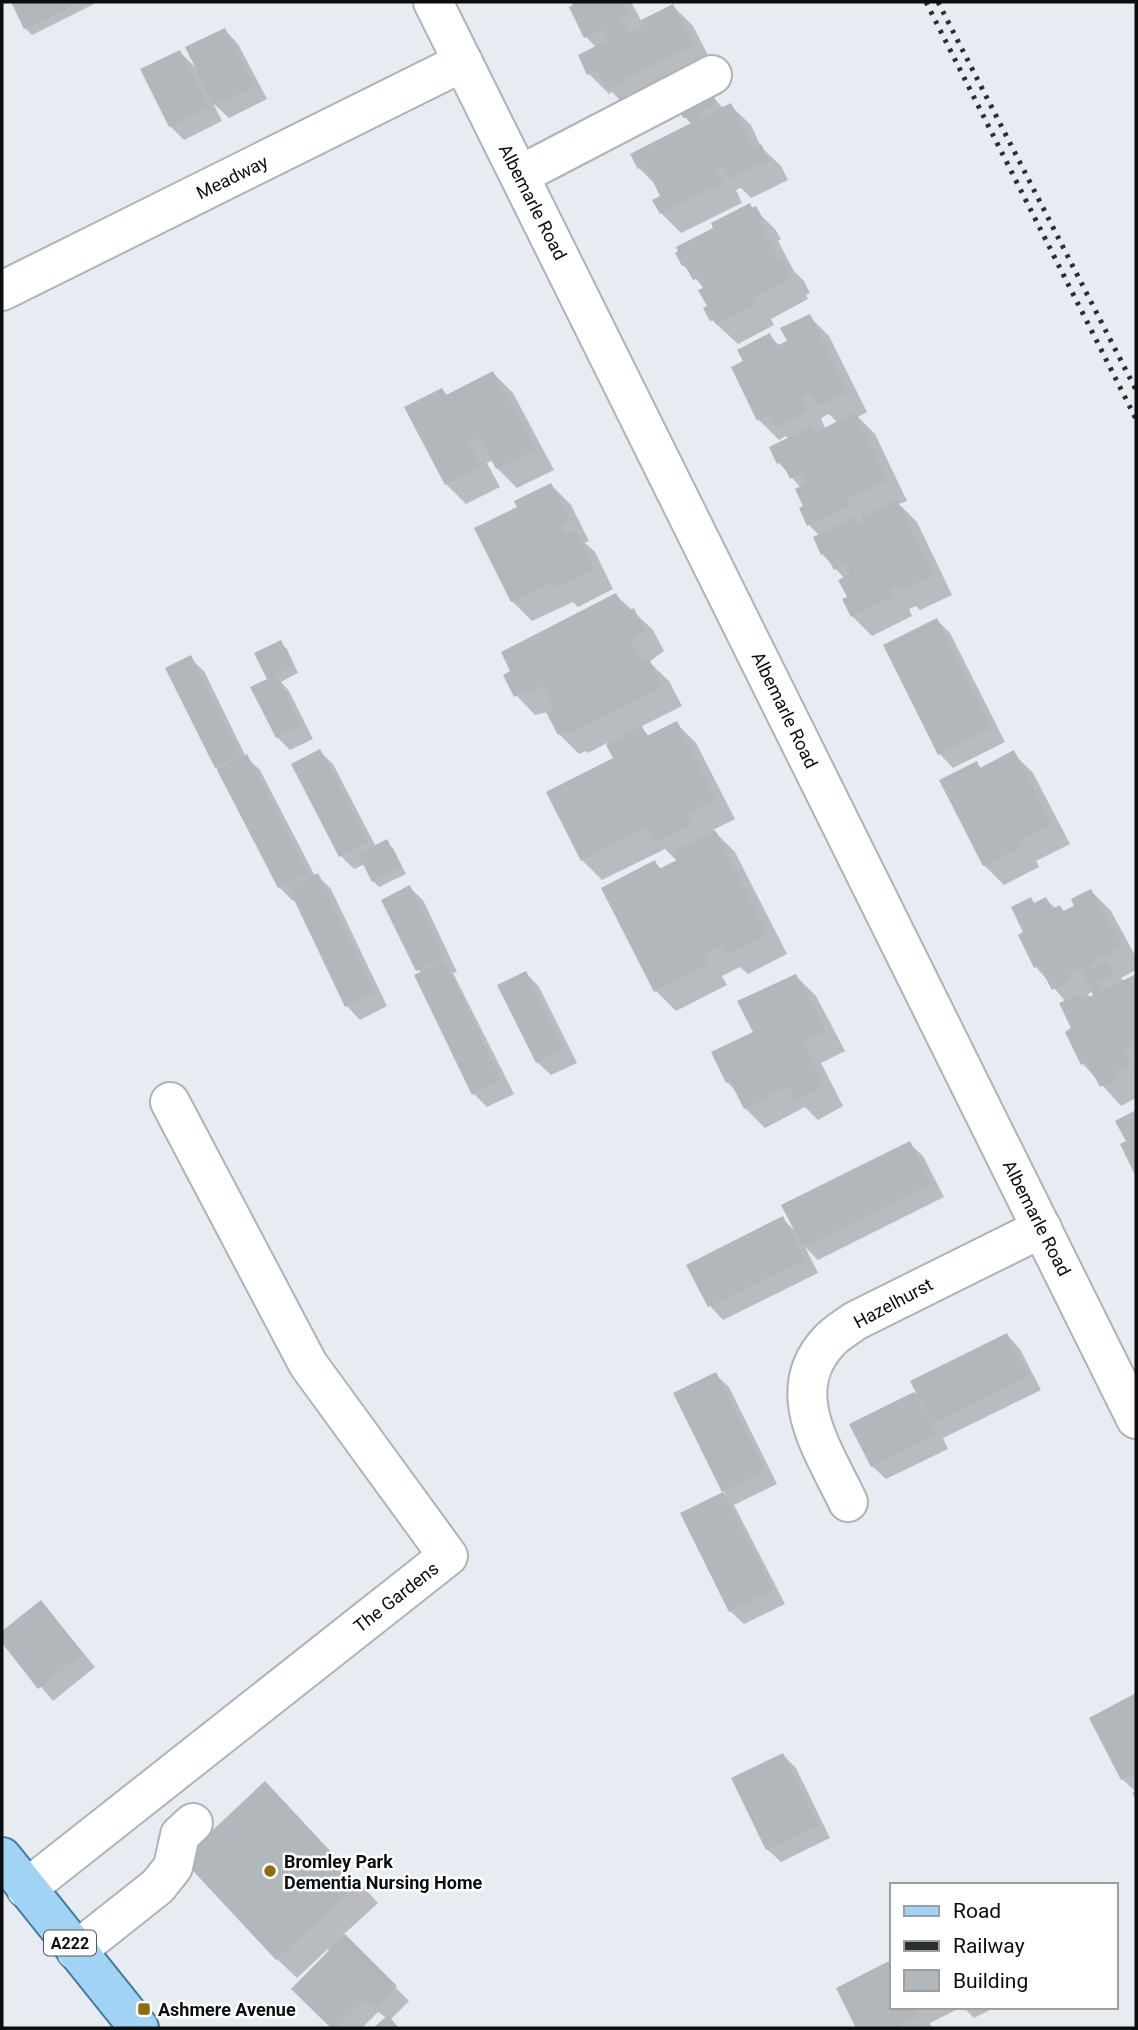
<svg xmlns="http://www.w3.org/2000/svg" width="1138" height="2030" viewBox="0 0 1138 2030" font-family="Roboto,sans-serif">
<rect width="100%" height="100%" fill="#e6ecf1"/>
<g fill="#0003" fill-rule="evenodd">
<polygon points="13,2 93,2 94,4 32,35 25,28"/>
<polygon points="573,2 631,2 642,22 673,6 693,26 713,65 628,108 612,92 609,94 589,74 597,48 586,37 571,8 575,6"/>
<polygon points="225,30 238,44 267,99 229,118 213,103 222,121 184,140 170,126 180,52 197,69"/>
<polygon points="711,95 724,109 731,106 751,125 761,147 781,166 788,180 751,198 741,188 736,190 742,203 681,233 661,213 662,197 657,186 639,168 692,125 685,117"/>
<polygon points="750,205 775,229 781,239 778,241 794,271 804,281 810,293 806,295 808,299 771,319 774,325 738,344 712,320 705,289 683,265 716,228"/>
<path d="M 809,316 L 829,336 L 867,412 L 858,417 L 875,434 L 907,501 L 899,504 L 917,522 L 952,595 L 920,610 L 916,606 L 909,609 L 912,616 L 872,636 L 852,616 L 845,579 L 822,554 L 820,536 L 809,525 L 801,488 L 779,463 L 789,439 L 786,436 L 779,440 L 759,420 L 733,368 L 745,362 L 769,335 L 780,346 L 789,342 ZM 829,414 L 838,423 L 826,430 L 821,418 Z"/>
<polygon points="493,373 513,393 554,470 517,488 497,468 494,460 487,463 500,487 466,504 446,484 442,390 448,396"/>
<polygon points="551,485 571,505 589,541 585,543 595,552 613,589 578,607 573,602 532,621 512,601 476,529 519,508"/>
<polygon points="616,595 653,630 664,651 649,662 669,681 682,706 640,727 649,736 676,723 696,743 735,819 713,830 735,852 787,954 748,974 740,967 722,976 727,985 676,1011 656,991 655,862 662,870 678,862 665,849 602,880 582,860 615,759 607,743 588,753 586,751 579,754 559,734 548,712 535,715 516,695"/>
<polygon points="937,620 950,633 1005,742 953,768 940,754 885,646"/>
<polygon points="280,642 287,649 298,673 281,682 289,691 313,739 290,750 277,737 270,680"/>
<polygon points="190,658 204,671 246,757 260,770 315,876 317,875 331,889 387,1006 360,1020 347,1006 296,899 293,901 279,887 216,767"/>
<polygon points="319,751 333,764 376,847 386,842 393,848 406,874 379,887 373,881 365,864 354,869 341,856"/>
<polygon points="1013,753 1033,773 1070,844 1036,861 1039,867 1004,885 984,865 976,763 982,769"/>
<polygon points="409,887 423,900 457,972 453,973 514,1094 487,1107 473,1093 421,974 383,900"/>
<path d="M 1091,891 L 1111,911 L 1136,957 L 1136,970 L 1121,978 L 1124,981 L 1136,976 L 1136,1098 L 1121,1106 L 1083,1064 L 1066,1002 L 1036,967 L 1025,933 L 1031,900 L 1035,904 L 1046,899 L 1056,909 L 1060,907 L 1065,912 L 1077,907 ZM 1093,991 L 1096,995 L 1090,998 L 1088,994 Z"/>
<polygon points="526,973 539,987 577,1063 551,1075 537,1062"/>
<polygon points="796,976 816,996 845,1051 821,1063 843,1106 818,1120 805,1107 765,1128 745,1108 738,1093 727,1082 755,1032"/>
<polygon points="909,1143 923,1156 944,1197 818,1260 805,1247 818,1273 723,1320 710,1306 783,1219 795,1231"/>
<polygon points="1007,1335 1020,1349 1041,1390 943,1438 948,1449 886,1479 872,1466 851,1425 918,1392"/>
<polygon points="715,1374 729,1387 777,1484 734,1505 785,1604 744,1624 730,1611 683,1514 725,1493 723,1491"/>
<polygon points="41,1602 95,1667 53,1701 2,1641 2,1633"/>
<polygon points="1136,1695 1136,1800 1132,1793 1135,1791 1122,1779 1091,1719"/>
<polygon points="783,1755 796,1768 830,1838 781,1862 767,1849"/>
<polygon points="285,1803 378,1903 343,1935 409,2001 390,2020 399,2028 375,2028 387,2018 378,2012 362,2028 333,2028 293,1989 330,1951 328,1949 297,1978 277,1959"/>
<polygon points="891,1962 891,2007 962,2007 930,2023 932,2028 858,2028 839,1989"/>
<polygon points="963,2007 996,2007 974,2018"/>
</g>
<g fill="#b1b7bb">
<polygon points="11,2 81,2 24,29"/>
<polygon points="571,2 623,2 630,15 621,19 628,34 644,26 641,20 673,4 694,45 607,89 597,70 587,75 578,55 608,40 603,29 584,38 569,7 573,5"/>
<polygon points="225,28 255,86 214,105 185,47"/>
<polygon points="180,50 210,107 169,127 140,69"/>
<polygon points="712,93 716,101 714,105 700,112 702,117 731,103 754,148 761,144 769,160 730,179 724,167 717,170 723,183 660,214 652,200 660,196 645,165 638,169 630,154 691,123 688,118 683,118 679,109"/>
<polygon points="750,203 752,208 756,206 763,219 759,221 780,261 784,259 791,272 787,274 789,279 752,298 755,305 716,325 714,320 710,321 703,308 707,306 698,290 703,288 698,278 693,280 685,265 682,266 675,253 678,251 676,247 713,228 711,223"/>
<polygon points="810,314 848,392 819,406 812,393 802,398 808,412 776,428 769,415 757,421 731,367 743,361 737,350 770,333 776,346 787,341 780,328"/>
<polygon points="493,371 536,449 496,469 480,437 469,443 481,467 445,485 404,407 442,388 446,395"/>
<polygon points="855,412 888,480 854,497 853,495 847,498 850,505 807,526 799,508 803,506 795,489 807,483 802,473 790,479 782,462 777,464 769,447 812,426 815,433"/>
<polygon points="551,483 571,521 561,525 565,534 575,530 594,569 557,588 553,582 511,602 474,528 517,507 514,501"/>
<polygon points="897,500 933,575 899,591 896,586 890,588 894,596 851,617 842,599 847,597 838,580 850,574 845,564 834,570 825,553 821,555 813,537 855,517 859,524 865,521 862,517"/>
<polygon points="616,593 626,612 634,608 645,631 630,641 642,663 649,659 663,686 567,734 566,731 558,735 546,712 554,707 543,685 523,695 522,693 514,697 503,675 510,671 501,652"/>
<polygon points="937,618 992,728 938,755 883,645"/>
<polygon points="281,640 293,666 276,675 301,725 276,738 250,687 267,679 254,653"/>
<polygon points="191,655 240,755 215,768 165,668"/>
<polygon points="677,721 716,799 686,814 691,824 655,842 648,827 581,861 546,792 613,758 606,745 642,726 647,736"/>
<polygon points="320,749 368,842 339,857 291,764"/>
<polygon points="1014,750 1051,824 1017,841 1020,847 983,866 939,780 977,761 980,768"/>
<polygon points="247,754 308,873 278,888 217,770"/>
<polygon points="715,830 768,934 726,955 721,946 704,955 708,965 654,992 601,888 655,860 659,869 677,860 672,852"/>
<polygon points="387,839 401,867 372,882 358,854"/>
<polygon points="318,873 375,993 345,1007 288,887"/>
<polygon points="410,885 444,958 416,971 381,900"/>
<polygon points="1091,889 1123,947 1089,964 1091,970 1107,962 1114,975 1098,983 1102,991 1136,974 1136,1039 1128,1043 1131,1048 1123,1051 1130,1064 1117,1070 1120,1077 1100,1087 1087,1062 1081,1065 1065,1032 1071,1028 1059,1003 1079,994 1082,1000 1093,995 1080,968 1069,974 1072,979 1052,990 1039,965 1034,968 1018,935 1023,932 1011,907 1031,897 1034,903 1046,897 1052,909 1060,905 1063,911 1074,906 1071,899"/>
<polygon points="444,961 501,1080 472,1095 414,975"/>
<polygon points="526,971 565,1049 536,1063 497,985"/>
<polygon points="796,974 826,1031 803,1042 824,1086 796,1101 788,1086 744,1109 730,1081 726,1083 711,1052 753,1032 737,1001"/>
<polygon points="1136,1110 1136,1177 1120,1144 1126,1141 1115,1121"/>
<polygon points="910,1141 931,1183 803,1247 781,1205"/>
<polygon points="783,1216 805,1259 708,1307 686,1265"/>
<polygon points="1007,1333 1029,1376 932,1424 910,1381"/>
<polygon points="716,1372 765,1470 722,1492 673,1393"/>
<polygon points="914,1392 936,1435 871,1467 849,1424"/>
<polygon points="723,1492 773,1590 729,1612 680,1513"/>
<polygon points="41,1600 83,1653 38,1689 2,1643 2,1631"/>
<polygon points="1136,1693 1136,1772 1121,1780 1089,1718"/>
<polygon points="783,1753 818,1825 766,1850 731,1778"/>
<polygon points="265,1781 359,1882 276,1960 182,1859"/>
<polygon points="345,1934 397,1986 375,2008 364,2000 336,2028 331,2028 291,1989"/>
<polygon points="891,1960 891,2007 913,2007 918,2017 895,2028 856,2028 836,1988"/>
<polygon points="388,2015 399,2028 373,2028"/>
</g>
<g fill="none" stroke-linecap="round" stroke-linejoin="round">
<g stroke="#adb3b7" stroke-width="42">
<g id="minor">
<polyline points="433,2 1136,1419"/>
<polyline points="520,175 712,75"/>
<polyline points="2,291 463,62"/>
<path d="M 848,1502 C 824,1451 781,1392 829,1341 C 836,1333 847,1327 855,1321 L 1042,1228"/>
<polyline points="26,1889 448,1556 308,1364 170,1102"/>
<polyline points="76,1951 158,1886 173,1867 180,1835 193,1823"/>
</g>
</g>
<g stroke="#437b9f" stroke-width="42">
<polyline id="major" points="2,1857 139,2028"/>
</g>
<use href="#minor" stroke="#fff" stroke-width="38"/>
<use href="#major" stroke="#a0d3f4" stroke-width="38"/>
<g stroke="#2c2f31" stroke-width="5" stroke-dasharray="3.5 7" stroke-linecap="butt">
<polyline points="926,2 1136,419"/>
<polyline points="938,2 1136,390"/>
</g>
</g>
<g fill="#8c6e11" stroke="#fff" stroke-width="2.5">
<circle cx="270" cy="1871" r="7"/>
<rect x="137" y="2002" width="14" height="14" rx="3.5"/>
</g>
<g text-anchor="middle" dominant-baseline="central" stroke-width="5" stroke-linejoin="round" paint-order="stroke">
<rect fill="#fff" stroke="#545657" stroke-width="2" x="44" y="1930.5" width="52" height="25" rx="5"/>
<g font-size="16" font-weight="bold" fill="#0b0d0f">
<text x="70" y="1943">A222</text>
</g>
<g font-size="18" fill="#0b0d0f" stroke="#fff">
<text transform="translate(232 177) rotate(-26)">Meadway</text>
<text transform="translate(533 202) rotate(63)">Albemarle Road</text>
<text transform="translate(785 710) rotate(64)">Albemarle Road</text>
<text transform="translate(1037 1218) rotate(63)">Albemarle Road</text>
<text transform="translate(893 1303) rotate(-28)">Hazelhurst</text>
<text transform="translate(396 1597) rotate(-38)">The Gardens</text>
</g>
<g font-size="18" font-weight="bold" fill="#0b0d0f" stroke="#fff" text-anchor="start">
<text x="284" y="1861">Bromley Park<tspan x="284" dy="21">Dementia Nursing Home</tspan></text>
<text x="158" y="2009">Ashmere Avenue</text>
</g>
</g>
<rect width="1138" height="2030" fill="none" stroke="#0b0d0f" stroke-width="7"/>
<rect x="890" y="1883" width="228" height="126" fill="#ffffff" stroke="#9d9e9f" stroke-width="2"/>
<rect x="904" y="1906" width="35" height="10" fill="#a0d3f4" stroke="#9d9e9f" stroke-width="2"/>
<text x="953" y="1918" font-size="21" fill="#0b0d0f">Road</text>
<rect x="904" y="1941" width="35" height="10" fill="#2c2f31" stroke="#9d9e9f" stroke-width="2"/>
<text x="953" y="1953" font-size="21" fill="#0b0d0f">Railway</text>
<rect x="904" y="1970" width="35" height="21" fill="#b1b7bb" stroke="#9d9e9f" stroke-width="2"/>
<text x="953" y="1988" font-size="21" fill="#0b0d0f">Building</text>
</svg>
